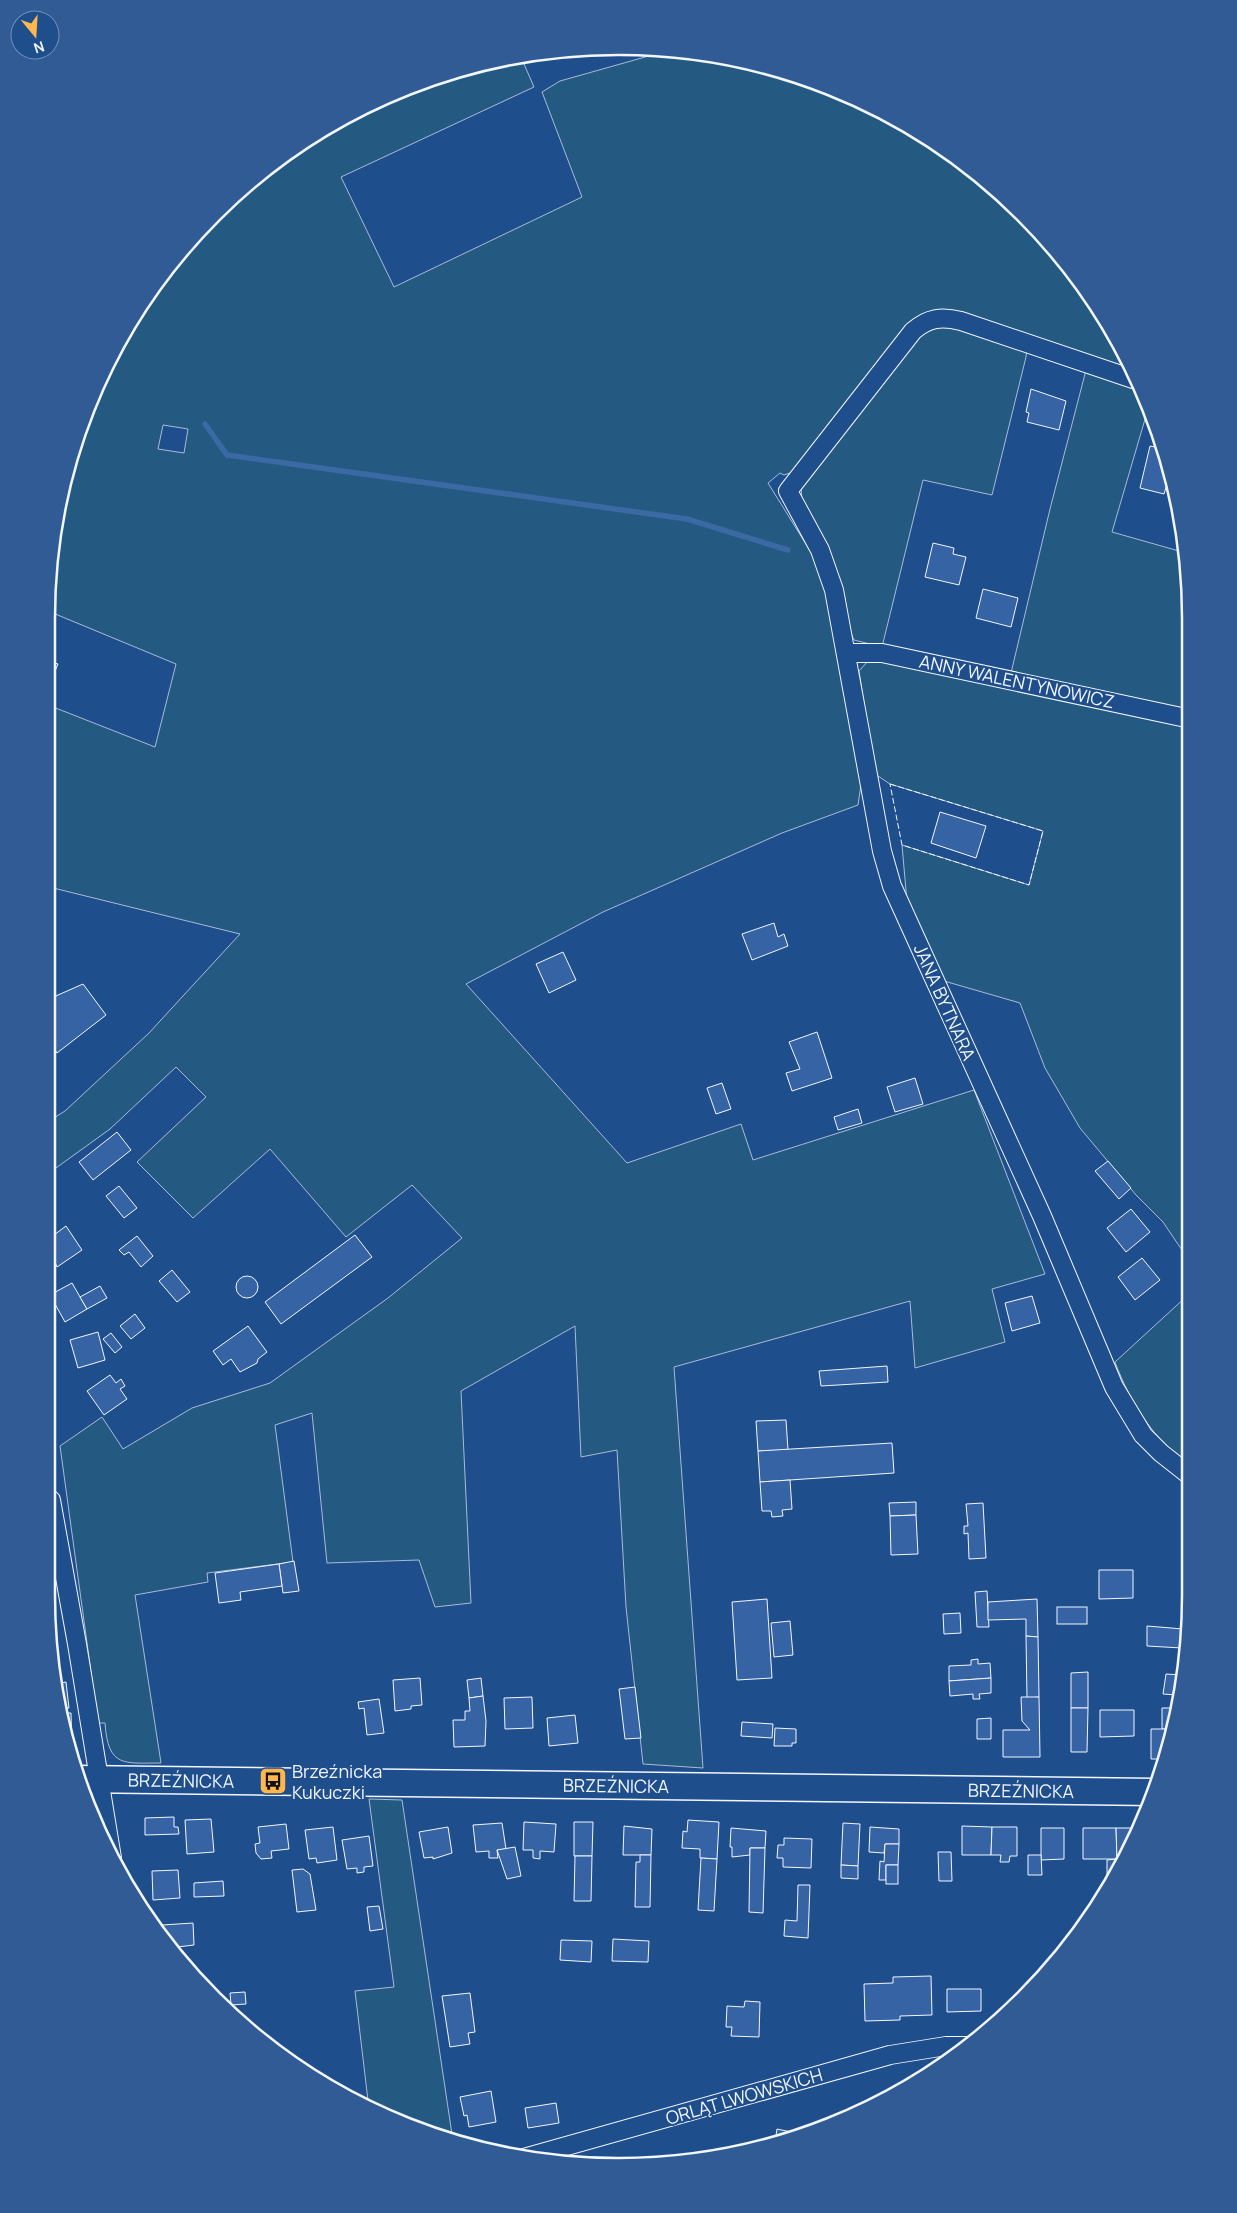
<svg xmlns="http://www.w3.org/2000/svg" width="1237" height="2213" viewBox="0 0 1237 2213" font-family="Manrope,sans-serif">
<rect width="100%" height="100%" fill="#1f4e8c"/>
<g fill="#245a82" stroke="#a8bbd7" fill-rule="evenodd">
<path d="M 670,50 L 693,51 L 803,77 L 905,123 L 1023,214 L 1094,301 L 1129,370 L 940,312 L 793,472 L 784,475 L 780,473 L 768,483 L 822,570 L 862,778 L 858,805 L 782,833 L 603,912 L 466,984 L 627,1163 L 741,1124 L 753,1160 L 974,1090 L 1045,1274 L 992,1289 L 1005,1342 L 915,1368 L 910,1301 L 674,1367 L 703,1768 L 643,1764 L 626,1607 L 617,1450 L 581,1457 L 575,1326 L 461,1391 L 471,1603 L 435,1607 L 419,1560 L 327,1563 L 312,1413 L 275,1425 L 293,1562 L 207,1573 L 208,1582 L 135,1595 L 161,1763 C 124,1763 108,1768 105,1723 L 98,1723 L 60,1446 L 102,1417 L 123,1449 L 192,1408 L 270,1383 L 388,1298 L 462,1238 L 412,1185 L 346,1237 L 270,1149 L 193,1218 L 137,1162 L 206,1097 L 176,1067 L 110,1129 L 49,1173 L 49,1121 L 65,1111 L 149,1033 L 240,934 L 49,887 L 48,705 L 155,747 L 176,664 L 48,611 L 47,581 L 66,470 L 123,332 L 188,241 L 270,164 L 366,105 L 471,66 L 521,57 L 534,87 L 341,177 L 394,287 L 582,197 L 542,92 L 560,81 ZM 163,425 L 188,429 L 184,453 L 158,449 Z"/>
<polygon points="945,323 1027,349 1026,357 992,495 923,480 882,647 854,640 849,628 845,598 829,551 802,501 801,487 919,333"/>
<polygon points="1086,370 1138,389 1148,409 1112,532 1186,553 1186,712 1011,673 1050,509"/>
<polygon points="880,658 1186,724 1188,1259 1163,1222 1136,1195 1080,1128 1045,1068 1020,1003 944,981 907,902 902,845 1029,885 1043,831 890,784 875,774 859,671 868,661"/>
<path d="M 1188,1295 L 1189,1468 C 1153,1436 1132,1407 1115,1362 Z"/>
<polygon points="369,1799 402,1800 453,2141 369,2109 355,1991 394,1987"/>
</g>
<g fill="none" stroke-linecap="round" stroke-linejoin="round">
<polyline stroke="#3b69a3" stroke-width="5.5" points="205,424 227,455 687,519 788,550"/>
</g>
<g fill="#3563a3" stroke="#f2f6ff">
<polygon points="1031,389 1066,401 1059,430 1027,422 1029,413 1026,412"/>
<polygon points="1150,446 1164,449 1171,482 1168,481 1164,494 1140,488"/>
<polygon points="933,543 954,548 953,554 966,557 959,585 925,577"/>
<polygon points="983,589 1018,598 1011,627 976,618"/>
<polygon points="48,660 58,664 49,685 48,685"/>
<polygon points="940,812 986,826 976,858 931,843"/>
<polygon points="774,923 778,937 784,934 788,946 752,960 742,934"/>
<polygon points="563,952 576,980 549,993 536,964"/>
<polygon points="83,984 106,1015 57,1053 49,1040 49,999"/>
<polygon points="817,1032 832,1078 792,1091 786,1073 800,1069 789,1042"/>
<polygon points="915,1078 923,1104 895,1112 887,1087"/>
<polygon points="722,1083 731,1109 716,1114 707,1088"/>
<polygon points="858,1109 862,1123 838,1130 834,1117"/>
<polygon points="117,1132 131,1150 93,1180 79,1162"/>
<polygon points="1108,1161 1131,1188 1119,1199 1095,1171"/>
<polygon points="119,1186 137,1208 124,1218 106,1196"/>
<polygon points="1131,1209 1150,1232 1126,1252 1107,1228"/>
<polygon points="66,1226 82,1250 57,1267 50,1251 50,1238"/>
<polygon points="355,1235 372,1257 281,1324 265,1302"/>
<polygon points="137,1236 153,1256 141,1267 129,1252 124,1255 119,1250"/>
<polygon points="1142,1258 1160,1280 1135,1300 1118,1277"/>
<polygon points="172,1270 190,1292 177,1302 159,1281"/>
<circle cx="247" cy="1287" r="11"/>
<polygon points="72,1283 87,1309 65,1322 50,1295"/>
<polygon points="100,1286 107,1298 87,1309 80,1297"/>
<polygon points="1032,1296 1040,1323 1012,1331 1005,1303"/>
<polygon points="135,1314 145,1328 131,1339 120,1326"/>
<polygon points="248,1326 267,1352 258,1359 257,1363 240,1372 231,1359 223,1365 213,1351"/>
<polygon points="98,1332 105,1360 78,1368 70,1340"/>
<polygon points="111,1333 122,1347 115,1353 103,1339"/>
<polygon points="887,1366 888,1382 821,1386 819,1371"/>
<polygon points="110,1375 116,1383 121,1379 125,1386 120,1389 127,1399 104,1415 87,1391"/>
<polygon points="786,1420 788,1450 758,1451 756,1421"/>
<polygon points="892,1443 894,1473 760,1482 758,1451"/>
<polygon points="790,1480 792,1509 782,1510 783,1516 772,1517 771,1511 762,1511 760,1482"/>
<polygon points="916,1502 916,1515 890,1516 889,1503"/>
<polygon points="983,1503 986,1558 969,1559 968,1533 964,1534 964,1526 968,1526 966,1504"/>
<polygon points="916,1515 918,1554 891,1555 890,1516"/>
<polygon points="294,1561 299,1591 283,1593 279,1564"/>
<polygon points="279,1564 282,1586 240,1592 241,1600 219,1603 215,1573"/>
<polygon points="1099,1570 1133,1570 1133,1598 1099,1599"/>
<polygon points="987,1591 989,1627 977,1627 975,1592"/>
<polygon points="767,1599 772,1678 737,1680 732,1602"/>
<polygon points="1037,1599 1038,1637 1026,1636 1026,1619 988,1620 988,1602"/>
<rect x="1057" y="1607" width="30" height="17"/>
<polygon points="960,1613 961,1633 944,1634 943,1614"/>
<polygon points="790,1621 793,1655 774,1657 771,1623"/>
<polygon points="1147,1626 1183,1629 1182,1648 1147,1646"/>
<polygon points="1026,1636 1038,1637 1039,1697 1027,1698"/>
<polygon points="978,1659 978,1664 990,1663 991,1678 949,1681 949,1666 971,1665 971,1660"/>
<polygon points="1088,1672 1088,1708 1071,1708 1071,1673"/>
<polygon points="1166,1674 1181,1675 1177,1695 1163,1694"/>
<polygon points="420,1678 422,1705 411,1706 411,1709 395,1711 393,1680"/>
<polygon points="481,1678 483,1696 469,1698 467,1680"/>
<polygon points="991,1678 991,1693 979,1694 980,1699 973,1699 973,1694 950,1696 949,1681"/>
<polygon points="66,1682 69,1708 60,1709 55,1684"/>
<polygon points="635,1687 641,1738 625,1739 619,1689"/>
<polygon points="483,1696 486,1721 485,1746 454,1747 453,1720 465,1720 465,1711 470,1711 469,1698"/>
<polygon points="532,1697 533,1728 505,1729 504,1698"/>
<polygon points="1021,1697 1039,1697 1040,1757 1003,1757 1003,1730 1030,1730 1022,1721"/>
<polygon points="379,1699 384,1733 367,1735 364,1708 359,1709 358,1702"/>
<polygon points="1071,1708 1088,1708 1087,1752 1071,1752"/>
<polygon points="1162,1708 1174,1708 1170,1729 1162,1729"/>
<polygon points="1100,1710 1134,1710 1134,1736 1100,1737"/>
<polygon points="61,1713 71,1713 72,1753 71,1753"/>
<polygon points="575,1715 578,1743 549,1746 547,1718"/>
<polygon points="991,1718 991,1739 977,1739 977,1719"/>
<polygon points="742,1722 773,1724 772,1738 741,1736"/>
<polygon points="775,1728 796,1729 796,1743 792,1743 792,1746 774,1746"/>
<polygon points="1151,1729 1170,1729 1164,1759 1151,1759"/>
<polygon points="174,1817 174,1827 178,1827 179,1834 145,1835 145,1818"/>
<polygon points="211,1819 214,1852 187,1854 185,1820"/>
<polygon points="688,1820 719,1822 717,1859 700,1858 700,1849 682,1848 683,1831 687,1832"/>
<polygon points="524,1822 556,1824 554,1852 540,1851 540,1859 533,1858 533,1850 523,1850"/>
<polygon points="574,1822 593,1822 592,1856 574,1856"/>
<polygon points="502,1823 506,1849 497,1850 498,1858 489,1858 489,1851 476,1852 473,1825"/>
<polygon points="843,1823 860,1824 858,1866 841,1865"/>
<polygon points="286,1824 289,1849 271,1851 272,1858 261,1859 256,1853 255,1844 260,1843 258,1827"/>
<polygon points="624,1826 652,1829 651,1855 623,1855"/>
<polygon points="962,1826 992,1827 991,1855 962,1855"/>
<polygon points="333,1827 337,1860 317,1863 316,1858 309,1859 305,1830"/>
<polygon points="448,1827 452,1853 433,1859 433,1857 424,1858 419,1832"/>
<polygon points="870,1827 899,1829 899,1844 885,1844 884,1853 869,1852"/>
<polygon points="992,1827 1017,1827 1017,1856 1010,1856 1009,1862 1000,1862 1001,1855 991,1855"/>
<polygon points="731,1828 766,1831 765,1848 750,1848 750,1855 732,1857 732,1847 730,1847"/>
<polygon points="1041,1828 1064,1828 1064,1859 1041,1860"/>
<polygon points="1083,1828 1116,1828 1117,1859 1083,1859"/>
<polygon points="1116,1828 1138,1828 1124,1859 1117,1859"/>
<polygon points="369,1836 373,1866 364,1867 364,1872 357,1873 357,1868 347,1869 342,1840"/>
<polygon points="784,1838 812,1839 811,1868 783,1867 783,1858 777,1858 778,1845 784,1845"/>
<polygon points="885,1844 899,1844 898,1865 886,1865 886,1880 879,1880 880,1861 884,1862"/>
<polygon points="515,1847 521,1876 507,1879 497,1850"/>
<polygon points="750,1848 765,1848 763,1913 749,1912"/>
<polygon points="938,1852 951,1852 952,1881 939,1881"/>
<polygon points="640,1855 651,1855 650,1907 635,1907 636,1862 640,1862"/>
<polygon points="1028,1855 1041,1855 1042,1875 1028,1875"/>
<polygon points="575,1856 592,1856 591,1901 574,1901"/>
<polygon points="701,1858 717,1859 714,1911 698,1910"/>
<polygon points="1117,1859 1117,1873 1103,1896 1103,1881 1107,1881 1107,1860"/>
<polygon points="841,1865 858,1866 858,1879 841,1878"/>
<rect x="886" y="1865" width="12" height="19"/>
<polygon points="303,1869 310,1874 316,1910 297,1912 292,1870"/>
<polygon points="178,1870 180,1898 153,1900 152,1871"/>
<polygon points="223,1881 224,1896 194,1897 194,1883"/>
<polygon points="798,1885 810,1885 808,1938 784,1936 785,1920 797,1921"/>
<polygon points="379,1906 383,1929 370,1931 367,1907"/>
<polygon points="193,1923 194,1945 169,1948 162,1940 162,1925"/>
<polygon points="613,1939 649,1941 648,1962 612,1961"/>
<polygon points="561,1940 592,1941 591,1962 560,1960"/>
<polygon points="931,1976 932,2015 900,2016 900,2020 865,2021 864,1984 893,1983 893,1977"/>
<polygon points="213,1987 213,1992 214,1999 204,1988"/>
<polygon points="947,1989 981,1989 981,2011 947,2012"/>
<polygon points="245,1992 246,2004 231,2005 230,1993"/>
<polygon points="470,1993 475,2032 468,2033 470,2044 450,2047 442,1996"/>
<polygon points="745,2001 760,2002 759,2037 731,2036 732,2027 726,2027 727,2006 744,2007"/>
<polygon points="491,2091 496,2122 469,2127 467,2115 464,2116 460,2097"/>
<polygon points="556,2103 559,2123 528,2128 525,2108"/>
<polygon points="777,2129 801,2134 775,2142"/>
</g>
<g fill="none" stroke-linecap="round" stroke-linejoin="round">
<g stroke="#f2f6ff" stroke-width="20">
<g id="minor">
<path d="M 1133,379 L 961,321 C 941,316 928,318 913,331 L 788,491 L 820,550 L 834,590 L 882,851 L 892,886 L 1042,1216 L 1114,1387 L 1143,1435 L 1161,1453 L 1189,1475"/>
<polyline points="847,653 882,653 1186,718"/>
<polyline points="51,1500 77,1644 112,1858"/>
<polyline points="524,2158 890,2055 946,2046 966,2046"/>
</g>
</g>
<g stroke="#f2f6ff" stroke-width="29">
<g id="primary">
<path id="s1" d="M 77,1779 L 1154,1792"/>
</g>
</g>
<use href="#minor" stroke="#1f4e8c" stroke-width="18"/>
<use href="#primary" stroke="#1f4e8c" stroke-width="26"/>
<polygon stroke="#f2f6ff" stroke-width="1" stroke-dasharray="6 2.5" stroke-linecap="butt" points="890,784 1043,831 1029,885 902,845"/>
</g>
<defs>
<g id="bus-square" transform="scale(1.4375)"><rect x="-9" y="-9" width="18" height="18" rx="4" fill="#ffb74d" stroke="#1f4e8c"/><path d="M-5-6H5V4H4V6H2V4H-2V6H-4V4H-5ZM-3.5-4V0h7V-4ZM-3.5 1.2v1.5H-2V1.2ZM2 1.2v1.5H3.5V1.2Z" fill="#111"/></g>
</defs>
<g fill-rule="evenodd">
<use href="#bus-square" x="273" y="1781"/>
</g>
<g text-anchor="middle" dominant-baseline="central" stroke-width="4" stroke-linejoin="round" paint-order="stroke">
<g font-size="18" fill="#f2f6ff" stroke="#1f4e8c">
<text transform="translate(1017 681) rotate(12)">ANNY WALENTYNOWICZ</text>
<text transform="translate(945 1002) rotate(66)">JANA BYTNARA</text>
<text stroke="none"><textPath href="#s1" startOffset="104">BRZEŹNICKA</textPath></text>
<text stroke="none"><textPath href="#s1" startOffset="539">BRZEŹNICKA</textPath></text>
<text stroke="none"><textPath href="#s1" startOffset="944">BRZEŹNICKA</textPath></text>
<text transform="translate(744 2096) rotate(-16)">ORLĄT LWOWSKICH</text>
</g>
<g font-size="18" fill="#f2f6ff" stroke="#1f4e8c" text-anchor="start">
<text x="292" y="1771">Brzeźnicka<tspan x="292" dy="21">Kukuczki</tspan></text>
</g>
</g>
<path d="M0 0H1237V2213H0ZM618 55H619A563 563 0 0 1 1182 618V1595A563 563 0 0 1 619 2158H618A563 563 0 0 1 55 1595V618A563 563 0 0 1 618 55Z" fill="#305b95" fill-rule="evenodd"/>
<path fill="none" stroke="#f2f6ff" stroke-width="2.5" d="M618 55H619A563 563 0 0 1 1182 618V1595A563 563 0 0 1 619 2158H618A563 563 0 0 1 55 1595V618A563 563 0 0 1 618 55Z"/>
<g transform="translate(35 35) rotate(162)"><circle r="24" fill="#1f4e8c" stroke="#7391ba"/>
<path d="M0-4L9 19L0 12L-9 19Z" fill="#ffb74d"/>
<text y="-8" font-size="14" font-weight="bold" text-anchor="middle" fill="#f2f6ff">N</text>
</g>
</svg>
